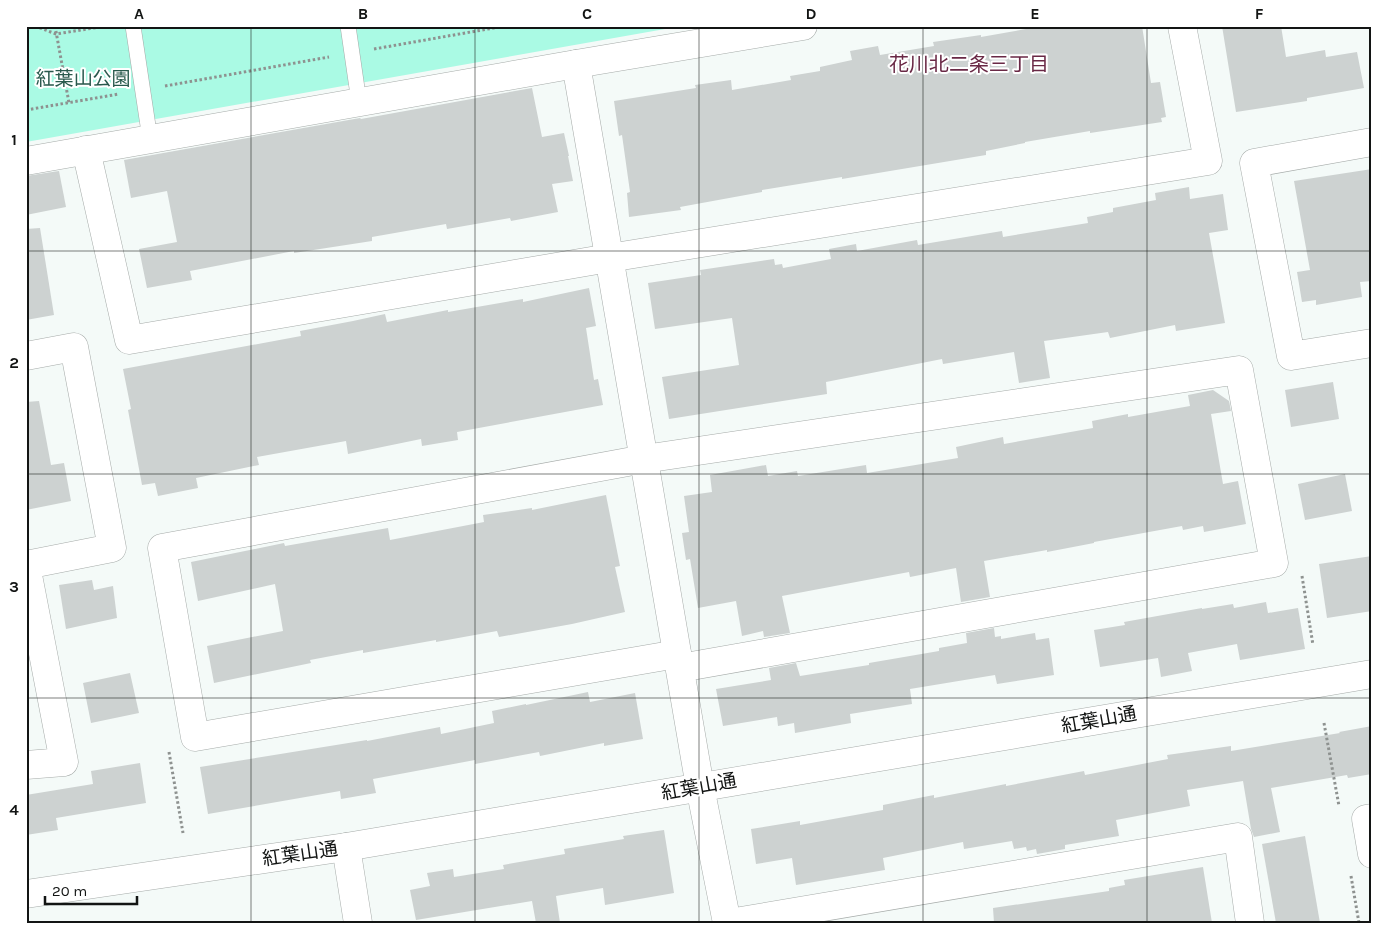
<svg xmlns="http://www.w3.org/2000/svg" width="1398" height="949" viewBox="0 0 1398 949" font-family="Karla,'Noto Sans JP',sans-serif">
<rect width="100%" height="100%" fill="#f4faf8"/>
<polygon fill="#aafae4" points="26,26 682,26 26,142"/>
<g fill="#cdd2d1">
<polygon points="1043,26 1142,26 1151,83 1160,82 1166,117 1161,118 1162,122 1090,133 1090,131 1025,142 1025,143 986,151 986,155 842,179 842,177 762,190 762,192 680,207 681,210 629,217 627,193 630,192 622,135 619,136 614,101 696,88 695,85 731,80 732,90 791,80 790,76 820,71 820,67 852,60 850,51 878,46 880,55 934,46 933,42 981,35 981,37"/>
<polygon points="1222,26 1281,26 1286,57 1325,50 1326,57 1357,52 1364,88 1307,98 1307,101 1236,112"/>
<polygon points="532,88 542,137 564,133 569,156 568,156 573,181 552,184 558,212 511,221 510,218 447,229 446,224 372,237 372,241 294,253 294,251 190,271 192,280 147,288 139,249 177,242 167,191 131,198 124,160 360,118 361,119"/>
<polygon points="1372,169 1372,281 1360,282 1362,297 1316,305 1316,300 1302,302 1297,272 1310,270 1294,181"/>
<polygon points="59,171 66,207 26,215 26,176"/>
<polygon points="1189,187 1190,199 1223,194 1228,230 1209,233 1225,323 1176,331 1175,325 1110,338 1108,332 1044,341 1050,378 1019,383 1014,352 943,364 942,359 826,382 827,394 669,419 662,377 739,365 732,318 655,329 648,283 701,275 700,270 774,259 775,265 782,264 783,268 831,259 829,249 856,244 857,251 917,240 918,245 1002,231 1003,237 1088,223 1087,217 1113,212 1113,208 1156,200 1155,193"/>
<polygon points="40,228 54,315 26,320 26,229"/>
<polygon points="589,288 596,326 586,328 594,380 598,379 603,405 457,432 458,440 422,446 421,439 348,454 346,441 257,457 259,465 196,478 198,488 158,496 155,483 142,485 128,410 131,409 123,369 301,336 300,331 353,321 385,314 387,322 448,310 448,312 523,299 523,302"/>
<polygon points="1333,382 1339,419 1291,427 1285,390"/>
<polygon points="1213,390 1229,401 1231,411 1211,414 1223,484 1238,481 1246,524 1204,532 1203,526 1183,530 1182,526 1094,542 1094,543 1047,552 1047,550 984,561 990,597 961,602 956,568 910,577 909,572 782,596 790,633 764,637 763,631 742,636 736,601 698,608 690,559 686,560 682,533 689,532 684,496 712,492 710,475 766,465 768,476 797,471 798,476 866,465 867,473 958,458 956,447 1003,437 1004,444 1093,428 1092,421 1128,414 1128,417 1190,406 1188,395"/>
<polygon points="39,401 51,465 64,463 71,501 26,510 26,402"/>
<polygon points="1345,474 1352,511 1305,520 1298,484"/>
<polygon points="606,495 620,566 615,567 625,612 572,624 499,637 497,631 436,642 436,640 363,653 363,650 310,660 311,663 214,683 207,646 283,631 275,584 198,601 191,562 284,543 285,546 388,528 390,540 484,522 483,515 532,508 532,510"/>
<polygon points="1372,556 1372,611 1327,618 1319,564"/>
<polygon points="92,580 94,590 113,586 117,618 66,629 59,585"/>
<polygon points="1266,602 1268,613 1298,608 1305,649 1240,660 1237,644 1188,653 1192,671 1161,677 1158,658 1100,667 1094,630 1125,625 1124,622 1202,608 1202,609 1233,604 1234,608"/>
<polygon points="994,628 995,637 1001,636 1001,639 1035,633 1036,640 1049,638 1054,675 997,684 995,675 910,689 912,704 850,714 851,723 795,733 794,723 778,726 777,717 723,726 716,689 771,680 769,668 796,663 800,676 869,665 869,663 939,651 939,648 967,643 966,633"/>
<polygon points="130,673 139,713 91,723 83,683"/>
<polygon points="588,692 590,702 635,693 643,739 604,746 604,743 540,756 539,752 475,764 475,760 373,779 376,793 341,799 340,791 208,814 200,767 367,740 367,741 440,727 441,734 494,723 492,711 526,704 526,705"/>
<polygon points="1372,726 1372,774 1348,778 1347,775 1271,788 1280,832 1254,837 1251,829 1243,781 1187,790 1190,806 1116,820 1119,836 1065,845 1065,849 1037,854 1036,849 1027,851 1026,847 1014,849 1012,841 964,849 963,842 883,858 885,870 796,885 792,858 756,864 751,829 800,821 800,825 883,810 883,805 934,795 934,798 1006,784 1006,786 1084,771 1085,775 1168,759 1167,755 1231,746 1231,751 1340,733 1339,732"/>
<polygon points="140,763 146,803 56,818 58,830 26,835 26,795 93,784 91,771"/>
<polygon points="664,830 674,893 605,905 603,888 556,896 560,923 536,923 532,901 416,920 410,890 430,886 427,873 453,869 454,877 504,869 503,865 565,854 564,849 624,839 623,836"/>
<polygon points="1305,836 1320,923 1276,923 1262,844"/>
<polygon points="1203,867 1212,923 994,923 993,908 1109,891 1109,888 1125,885 1124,880"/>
</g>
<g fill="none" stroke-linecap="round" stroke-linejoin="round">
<g stroke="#a6aba9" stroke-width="16">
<g id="service">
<polyline points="133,26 150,139"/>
<polyline points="348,26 359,102"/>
</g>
</g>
<g stroke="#a6aba9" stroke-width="29">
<g id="minor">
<polyline points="1372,142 1254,163 1291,356 1372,343"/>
<polyline points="86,150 129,340 609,258 1208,161 1182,26"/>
<polyline points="26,161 576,64"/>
<polyline points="26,356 74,347 112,548 26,565"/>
<polyline points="26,565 64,762 26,765"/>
<polyline points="677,654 195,737 162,548 644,459 1239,370 1274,563 680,668"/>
<polyline points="1372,818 1366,819 1372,854"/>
<polyline points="727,923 700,787 576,64 803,26"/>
<polyline points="729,923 1238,837 1250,923"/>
</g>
</g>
<g stroke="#a6aba9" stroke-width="29">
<g id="tertiary">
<polyline points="346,847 358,923"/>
<polyline points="26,894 346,847 1372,674"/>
</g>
</g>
<g stroke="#8e9290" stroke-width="3" stroke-dasharray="2.5 2.5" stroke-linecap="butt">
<polyline points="35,26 56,34 106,26"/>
<polyline points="55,26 69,103"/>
<polyline points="374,49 505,26"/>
<polyline points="165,86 329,57"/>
<polyline points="26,110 119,94"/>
<polyline points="1302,576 1313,645"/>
<polyline points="1324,723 1339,806"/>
<polyline points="169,752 183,833"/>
<polyline points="1351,876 1359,923"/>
</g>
<use href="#service" stroke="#fff" stroke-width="15"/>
<use href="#minor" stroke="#fff" stroke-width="28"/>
<use href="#tertiary" stroke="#fff" stroke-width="28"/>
</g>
<path fill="none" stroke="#131514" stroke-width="1" stroke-opacity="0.55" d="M 251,26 L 251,923M 475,26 L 475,923M 699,26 L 699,923M 923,26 L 923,923M 1147,26 L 1147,923M 26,251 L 1372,251M 26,474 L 1372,474M 26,698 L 1372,698"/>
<g text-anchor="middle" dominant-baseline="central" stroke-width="4" stroke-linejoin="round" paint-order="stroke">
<g font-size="19" fill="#29594d" stroke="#fff">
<text x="83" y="79">紅葉山公園</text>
</g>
<g font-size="19" fill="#131514" stroke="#fff">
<text transform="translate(1099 720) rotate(-10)">紅葉山通</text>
<text transform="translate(699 787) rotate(-10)">紅葉山通</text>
<text transform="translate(300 854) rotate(-8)">紅葉山通</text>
</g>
<g font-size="20" fill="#692845" stroke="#fff">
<text x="969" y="64">花川北二条三丁目</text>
</g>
</g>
<rect width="1398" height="949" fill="none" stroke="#ffffff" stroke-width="55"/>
<path d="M45 896v8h92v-8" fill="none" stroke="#131514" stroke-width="2.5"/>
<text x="52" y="896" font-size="15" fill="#131514" stroke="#ffffff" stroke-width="4" paint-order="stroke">20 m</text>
<rect x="28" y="28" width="1342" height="894" fill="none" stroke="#131514" stroke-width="2"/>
<g font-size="16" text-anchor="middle" font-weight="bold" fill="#131514">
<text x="139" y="19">A</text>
<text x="363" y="19">B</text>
<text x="587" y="19">C</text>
<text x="811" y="19">D</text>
<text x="1035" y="19">E</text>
<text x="1259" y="19">F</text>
<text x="14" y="145">1</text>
<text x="14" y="368">2</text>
<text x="14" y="592">3</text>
<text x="14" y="815">4</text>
</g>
</svg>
